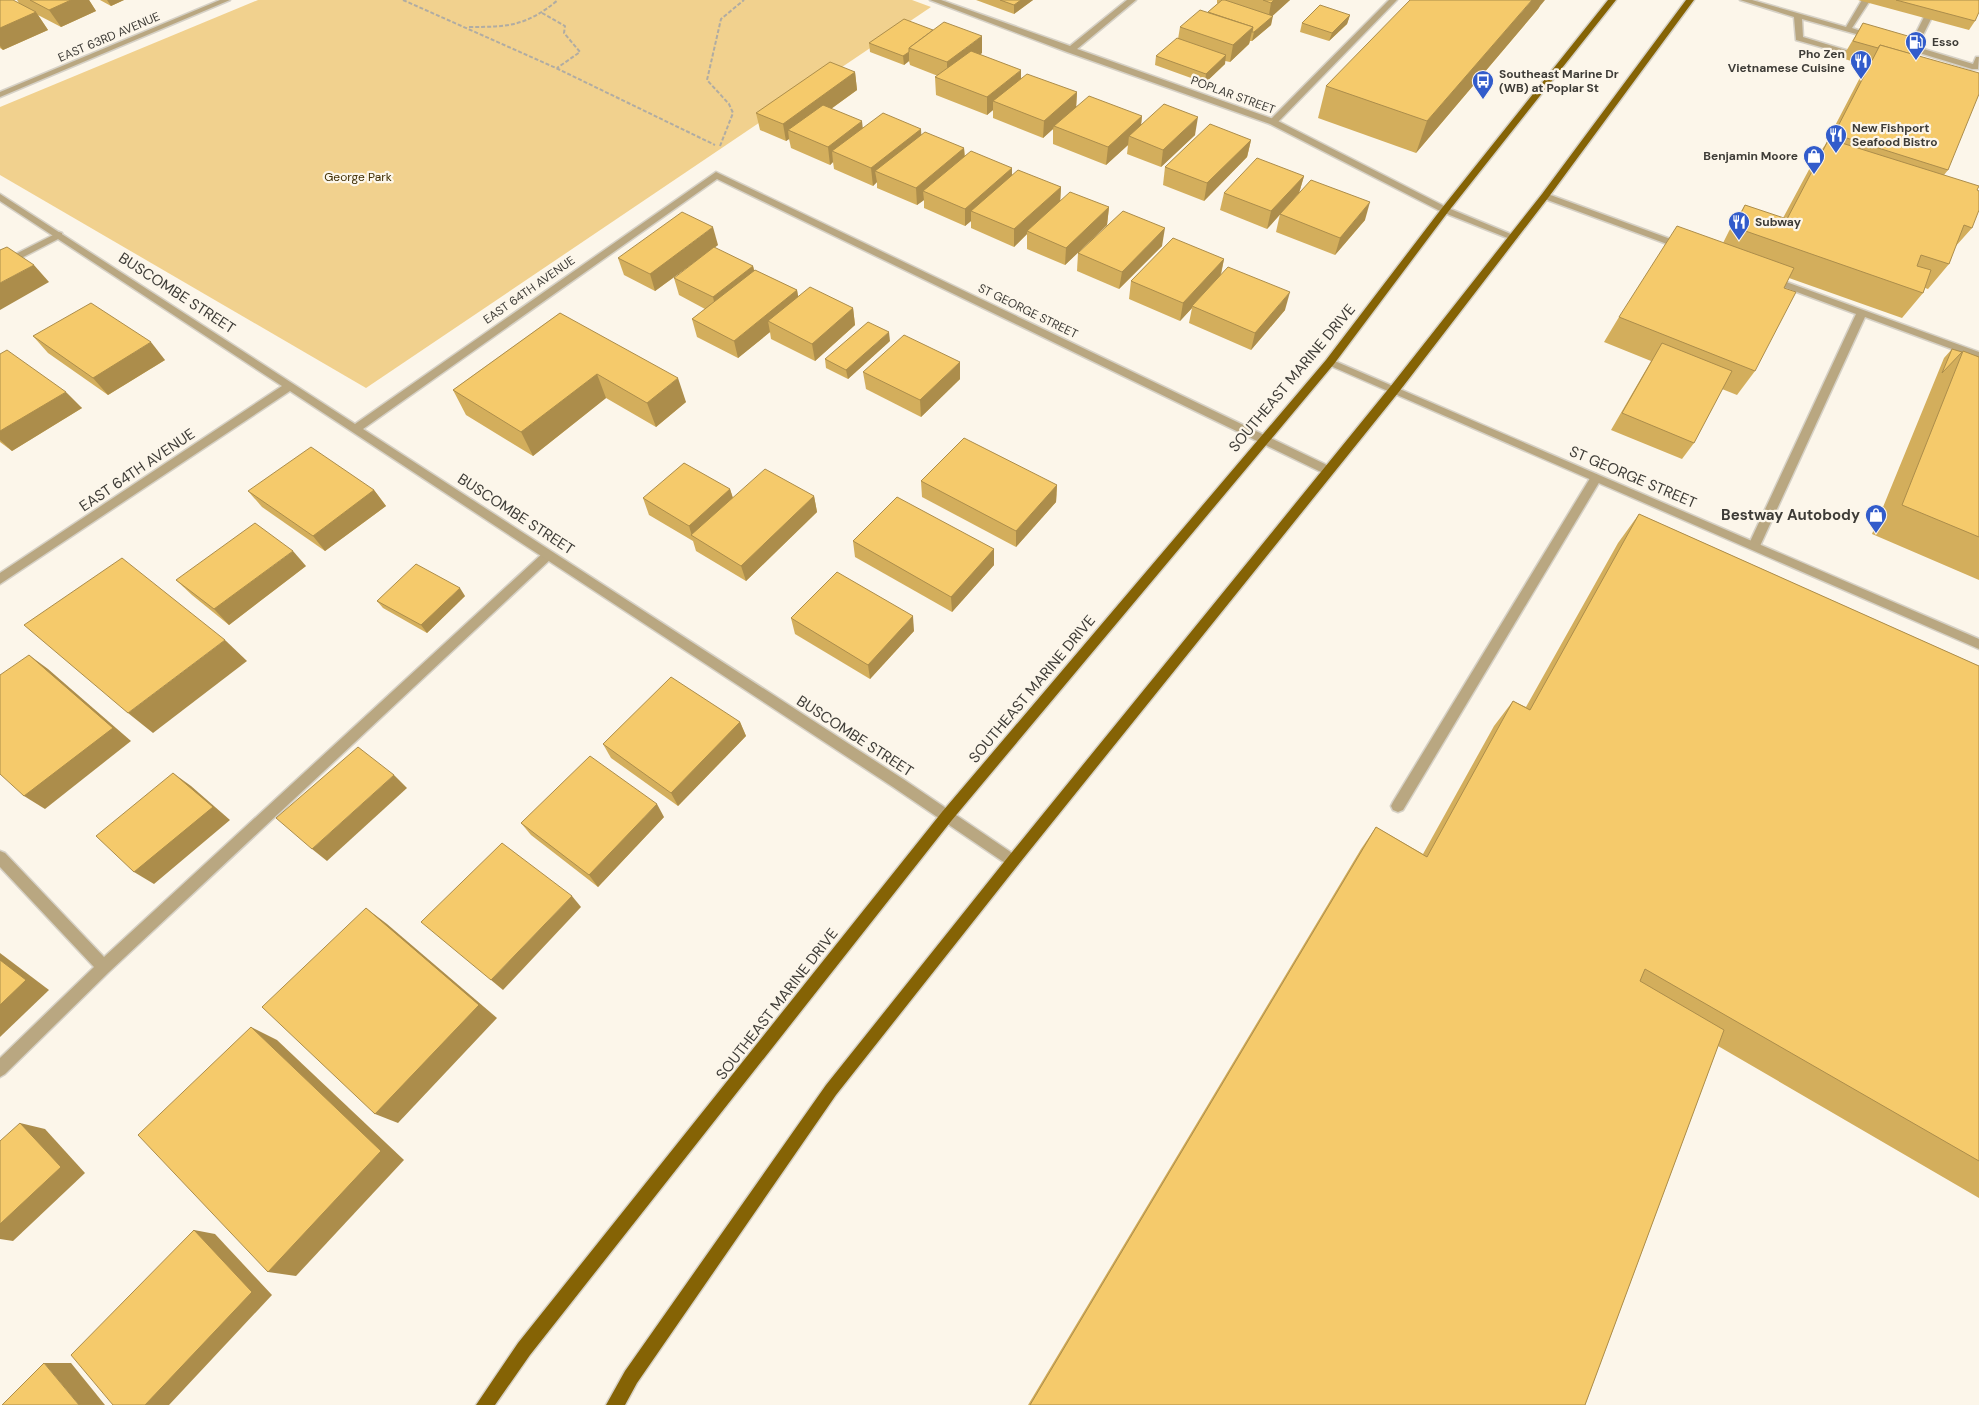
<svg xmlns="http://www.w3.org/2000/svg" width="1979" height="1405" viewBox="0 0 1979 1405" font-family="'DM Sans',sans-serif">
<rect width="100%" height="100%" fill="#fcf6ea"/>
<polygon fill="#f1d18e" points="258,0 912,0 931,7 366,388 0,175 0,107"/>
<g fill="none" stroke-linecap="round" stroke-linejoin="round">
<g stroke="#d6d1c6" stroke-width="3">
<g id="lane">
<polygon points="1389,0 1397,0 1276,124 1270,124 1270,120"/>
<polygon points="1740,0 1752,0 1846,27 1862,0 1868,0 1869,2 1852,28 1878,37 1874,39 1802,19 1803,37 1849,51 1842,53 1796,40 1794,17"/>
<polygon points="1924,17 1931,19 1917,47 1973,64 1976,57 1979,57 1978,69 1972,69 1903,48 1903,44 1910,45"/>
<polygon points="1545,193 1684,244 1686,246 1684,248 1678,248 1542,198 1541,196"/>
<polygon points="59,232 62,233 62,237 0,269 0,262"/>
<polygon points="1770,276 1979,352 1979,359 1865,317 1760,546 1754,550 1748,546 1856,314 1767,281 1767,277"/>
<polygon points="1596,474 1601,478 1600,481 1403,810 1398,812 1393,810 1391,806 1393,802 1592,475"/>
<polygon points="548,551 554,555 552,558 109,972 5,1074 0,1077 0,1058 94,967 0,867 0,851 5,853 104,957 544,552"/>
</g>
</g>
<g stroke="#d6d1c6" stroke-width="3">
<g id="street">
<polygon points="220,0 230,0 0,97 0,92"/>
<polygon points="930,0 941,0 1070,46 1127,0 1136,0 1077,49 1276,120 1448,208 1518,237 1513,240 1510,239 1442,212 1270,124 1067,52"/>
<polygon points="716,172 1331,467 1332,470 1331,473 1323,473 717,179 363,429 903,779 1018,857 1020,861 1018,865 1013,867 1008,865 893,787 290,391 0,584 0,573 282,386 0,201 0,194 355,424"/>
<polygon points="1330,359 1979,639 1979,649 1326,364 1325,362"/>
</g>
</g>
<g stroke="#d6d1c6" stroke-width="3">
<g id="primary">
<polygon points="1608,0 1616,0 1448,212 1334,364 952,820 530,1355 495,1405 476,1405 518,1343 942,812 1326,360 1442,208"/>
<polygon points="1686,0 1694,0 1548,198 1398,393 1018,865 836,1095 637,1383 625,1405 606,1405 625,1371 826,1085 1008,857 1390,387 1542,194"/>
</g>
</g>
<g stroke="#b0aca3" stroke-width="2" stroke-dasharray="4 2" stroke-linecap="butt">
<polyline points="403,0 556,68 715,145"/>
<polyline points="542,13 565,26 564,33 580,52 557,68"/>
<path d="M 469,27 C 509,27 526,26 558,0"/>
<polyline points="720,146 733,113 729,104 707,80 721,19 744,0"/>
</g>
<use href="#lane" fill="#b9a781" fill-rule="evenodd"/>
<use href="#street" fill="#b9a781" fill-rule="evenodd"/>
<use href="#primary" fill="#856305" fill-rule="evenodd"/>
</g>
<g fill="#d3ae5c">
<polygon points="0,0 19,3 17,0 89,0 96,11 61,27 38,15 48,30 3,50 0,48"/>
<polygon points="100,0 124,0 111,6"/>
<polygon points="976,0 1033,0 1014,14"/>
<polygon points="1217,0 1290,0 1272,16 1271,25 1252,41 1250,41 1249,44 1230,62 1225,61 1225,64 1205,83 1155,65 1156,56 1178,39 1180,27 1208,12 1218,3 1217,3"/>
<polygon points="1858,0 1979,0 1975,21 1969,30"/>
<polygon points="1540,6 1538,9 1416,153 1318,118 1326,86"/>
<polygon points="1350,15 1347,24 1329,41 1300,32 1302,23"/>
<polygon points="1863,23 1918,56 1948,170 1944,175 1977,190 1972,228 1955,247 1949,264 1928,289 1925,288 1923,293 1902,318 1789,278 1784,288 1755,371 1737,395 1722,389 1694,443 1682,459 1611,430 1651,361 1604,342 1619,317 1723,243 1729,231 1745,205 1783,218 1812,164 1825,145 1866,66 1842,58"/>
<polygon points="869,43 982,53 980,54 1021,79 1077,92 1076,107 1142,116 1141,125 1195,135 1161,167 1127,154 1128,145 1106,165 1053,144 1053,129 1043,138 993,118 993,110 987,115 936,95 935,77 938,76 910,65 909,61 904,65 870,52"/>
<polygon points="855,72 857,90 831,109 863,128 921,129 921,135 964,148 965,157 1012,168 1012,175 1061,187 1060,201 1109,207 1107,225 1065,265 1027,249 1027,234 1014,247 971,228 971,221 965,226 924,208 924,200 917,205 877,188 877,182 873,186 834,169 833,162 830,165 791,148 789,139 786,141 760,130 756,113"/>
<polygon points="1251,140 1247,157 1204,201 1163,185 1165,167"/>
<polygon points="1304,176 1299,193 1267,229 1220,210 1224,193"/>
<polygon points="1280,214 1365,220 1335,255 1276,232"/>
<polygon points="718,245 655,291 624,275 618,258"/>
<polygon points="1162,246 1119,289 1077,271 1078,253"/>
<polygon points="1224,259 1221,275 1285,310 1251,350 1189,323 1192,308 1180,321 1129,299 1131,281"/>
<polygon points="753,266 754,270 797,290 798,297 853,308 855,325 815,361 771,339 770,332 738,358 697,337 692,319 705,309 679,295 674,278"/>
<polygon points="560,313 686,402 656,427 606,398 533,456 466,415 453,390"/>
<polygon points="33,336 165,360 108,395 48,353"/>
<polygon points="890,341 848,379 826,368 825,359"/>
<polygon points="1952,349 1962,352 1963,351 1979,357 1979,580 1872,534 1944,358"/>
<polygon points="0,354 82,408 12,451 0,442"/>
<polygon points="863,372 960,379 921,417 866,389"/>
<polygon points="921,481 1057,485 1056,502 1016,547 922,497"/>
<polygon points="730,489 733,498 814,496 817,512 746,581 696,551 693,541 649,515 643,498"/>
<polygon points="374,490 386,506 325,551 262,507 248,491"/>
<polygon points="1639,514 1979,666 1979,1198 1718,1046 1585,1405 1028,1405 1361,849 1376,827 1423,854 1494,726 1513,701 1526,707 1618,543"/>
<polygon points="853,541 994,549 994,565 952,612 855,557"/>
<polygon points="306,566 229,625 192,595 176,580"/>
<polygon points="465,596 427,633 383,608 377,601"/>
<polygon points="791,618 914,631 870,679 795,634"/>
<polygon points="740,722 746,736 678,806 611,758 603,744"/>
<polygon points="664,817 598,887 531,835 521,823"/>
</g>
<g fill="#ac8d4b">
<polygon points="71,0 89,0 96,11 61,27 49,10"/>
<polygon points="107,0 124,0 111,6"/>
<polygon points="1021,0 1033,0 1014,14 1014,5"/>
<polygon points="1274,0 1290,0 1268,20 1271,3"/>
<polygon points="1532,0 1545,0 1540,6 1538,9 1416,153 1427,121"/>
<polygon points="36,12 48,30 3,50 0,46 0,28"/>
<polygon points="1350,15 1347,24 1329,41 1332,33"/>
<polygon points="1273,16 1271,25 1252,41 1254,32"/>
<polygon points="1253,27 1249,44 1230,62 1233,45"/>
<polygon points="982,36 982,53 947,79 947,62"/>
<polygon points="909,52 909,61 904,65 903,56"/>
<polygon points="1226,55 1225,64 1205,83 1206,74"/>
<polygon points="1021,70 1021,87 993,101 993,110 987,115 987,97"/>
<polygon points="855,72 857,90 796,134 788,130 789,139 786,141 783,124"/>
<polygon points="1077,92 1076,110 1054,126 1053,129 1043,138 1044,121"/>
<polygon points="1142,116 1140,134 1129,136 1128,145 1106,165 1108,147"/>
<polygon points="1198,117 1195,135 1161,167 1163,150"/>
<polygon points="862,121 864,139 832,151 833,162 830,165 828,147"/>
<polygon points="921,129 922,147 875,171 877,182 873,186 871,168"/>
<polygon points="1251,140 1247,157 1204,201 1207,183"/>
<polygon points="964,148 965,166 923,191 924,200 917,205 916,188"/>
<polygon points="1012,168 1012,186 971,211 971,221 965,226 965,209"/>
<polygon points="1304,176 1299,193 1267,229 1271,211"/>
<polygon points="1061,187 1060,205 1027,231 1027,234 1014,247 1014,229"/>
<polygon points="1370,202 1365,220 1335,255 1340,238"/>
<polygon points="1109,207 1107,225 1065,265 1066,248"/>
<polygon points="713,227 718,245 655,291 650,274"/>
<polygon points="1165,228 1162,246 1119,289 1122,272"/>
<polygon points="1224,259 1220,277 1192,306 1192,308 1180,321 1183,303"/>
<polygon points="34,265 49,282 0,310 0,283"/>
<polygon points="753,266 757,283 717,315 713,297"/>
<polygon points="797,290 800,307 768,321 770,332 738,358 734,341"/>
<polygon points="1290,292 1285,310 1251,350 1255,333"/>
<polygon points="853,308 855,325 815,361 812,344"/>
<polygon points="889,332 890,341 848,379 846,370"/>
<polygon points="151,342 165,360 108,395 93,378"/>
<polygon points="960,362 960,379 921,417 920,400"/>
<polygon points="597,374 606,398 533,456 521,432"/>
<polygon points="678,378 686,402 656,427 647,403"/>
<polygon points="66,392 82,408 12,451 0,440 0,431"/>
<polygon points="1057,485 1056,502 1016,547 1016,531"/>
<polygon points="730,489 735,505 692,536 689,526"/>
<polygon points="374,490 386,506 325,551 313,536"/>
<polygon points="814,496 817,512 746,581 741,566"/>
<polygon points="994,549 994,565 952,612 951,597"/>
<polygon points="293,551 306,566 229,625 214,609"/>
<polygon points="460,588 465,596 427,633 421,625"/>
<polygon points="913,616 914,631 870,679 868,665"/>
<polygon points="225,640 247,661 153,733 128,713"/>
<polygon points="29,655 48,669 131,741 45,809 24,796"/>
<polygon points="740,722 746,736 678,806 671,793"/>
<polygon points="173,773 191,786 230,820 154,884 134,872"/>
<polygon points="394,775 407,788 327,861 312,849"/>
<polygon points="657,804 664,817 598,887 589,875"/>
<polygon points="572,896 581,907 503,990 491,980"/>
<polygon points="366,908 387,924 497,1018 398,1123 375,1114"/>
<polygon points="0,953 49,990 0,1037"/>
<polygon points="251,1027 277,1040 404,1160 296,1276 268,1272"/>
<polygon points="20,1123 45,1129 85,1173 13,1241 0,1239 0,1224"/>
<polygon points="194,1230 215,1234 272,1295 169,1405 145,1405"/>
<polygon points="44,1363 71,1363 105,1405 79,1405"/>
</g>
<g fill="#f5ca6b" stroke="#ac8d4b">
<polygon points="0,0 13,0 36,12 0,28"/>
<polygon points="30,0 71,0 49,10"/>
<polygon points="1000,0 1021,0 1014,5"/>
<polygon points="1222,0 1225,0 1273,16 1254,32 1252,32 1253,27 1208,12"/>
<polygon points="1263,0 1274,0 1271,3"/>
<polygon points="1410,0 1532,0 1427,121 1326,86"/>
<polygon points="1896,0 1979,0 1979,12 1975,21"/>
<polygon points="1320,5 1350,15 1332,33 1302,23"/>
<polygon points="1200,10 1253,27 1233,45 1180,27"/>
<polygon points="904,19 933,30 909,48 909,52 903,56 869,43"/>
<polygon points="944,22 982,36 947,62 909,48"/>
<polygon points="1863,23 1925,41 1918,56 1880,45 1878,48 1853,41"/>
<polygon points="1177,38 1226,55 1206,74 1156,56"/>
<polygon points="1880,45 1979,73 1979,94 1948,170 1834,134"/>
<polygon points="971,51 1021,70 987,97 935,77"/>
<polygon points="830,62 855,72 783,124 756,113"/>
<polygon points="1027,74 1077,92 1044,121 993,101"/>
<polygon points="1089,96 1142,116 1108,147 1054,126"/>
<polygon points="1164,104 1198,117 1163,150 1129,136"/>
<polygon points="823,105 862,121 828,147 788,130"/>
<polygon points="883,113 921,129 871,168 832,151"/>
<polygon points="1210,124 1251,140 1207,183 1165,167"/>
<polygon points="925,132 964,148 916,188 875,171"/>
<polygon points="1829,139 1979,186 1977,190 1979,191 1979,210 1972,228 1964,225 1949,264 1921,255 1917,266 1931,270 1923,293 1734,227 1745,205 1787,219"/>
<polygon points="971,151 1012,168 965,209 923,191"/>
<polygon points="1257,158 1304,176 1271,211 1224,193"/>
<polygon points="1018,170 1061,187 1014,229 971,211"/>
<polygon points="1311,180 1370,202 1340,238 1280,214"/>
<polygon points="1070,192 1109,207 1066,248 1027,231"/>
<polygon points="1123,211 1165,228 1122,272 1078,253"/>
<polygon points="682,212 713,227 650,274 618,258"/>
<polygon points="1677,226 1794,268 1784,288 1796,292 1755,371 1619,317"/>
<polygon points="1173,238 1224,259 1183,303 1131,281"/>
<polygon points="7,247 34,265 0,283 0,250"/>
<polygon points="714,247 753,266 713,297 674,278"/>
<polygon points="1228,267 1290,292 1255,333 1192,306"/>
<polygon points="755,270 797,290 734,341 692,319"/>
<polygon points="810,287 853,308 812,344 768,321"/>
<polygon points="91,303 151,342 93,378 33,336"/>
<polygon points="560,313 678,378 647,403 597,374 521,432 453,390"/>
<polygon points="868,322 889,332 846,370 825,359"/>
<polygon points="904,335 960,362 920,400 863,372"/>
<polygon points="1662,343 1732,371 1694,443 1622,413"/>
<polygon points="1952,349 1962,352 1942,373"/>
<polygon points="7,350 66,392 0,431 0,354"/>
<polygon points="1963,351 1979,357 1979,537 1902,505"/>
<polygon points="964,438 1057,485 1016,531 921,481"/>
<polygon points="311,447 374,490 313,536 248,491"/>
<polygon points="684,463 730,489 689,526 643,498"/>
<polygon points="765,469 814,496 741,566 691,535"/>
<polygon points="897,497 994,549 951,597 853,541"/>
<polygon points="1639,514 1979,666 1979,1161 1645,969 1640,981 1724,1030 1585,1405 1030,1405 1376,827 1427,857 1513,701 1530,710"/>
<polygon points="255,523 293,551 214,609 176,580"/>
<polygon points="122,558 225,640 128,713 24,625"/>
<polygon points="416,564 460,588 421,625 377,601"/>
<polygon points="837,572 913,616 868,665 791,618"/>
<polygon points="29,655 113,728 24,796 0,774 0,675"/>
<polygon points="671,677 740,722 671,793 603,744"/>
<polygon points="358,747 394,775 312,849 276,818"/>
<polygon points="590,756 657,804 589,875 521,823"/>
<polygon points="173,773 213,807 134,872 96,836"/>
<polygon points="502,843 572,896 491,980 421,922"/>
<polygon points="366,908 479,1005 375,1114 262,1007"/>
<polygon points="0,960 26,980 0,1005"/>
<polygon points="251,1027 381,1151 268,1272 138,1135"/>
<polygon points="20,1123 61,1167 0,1224 0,1141"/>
<polygon points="194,1230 252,1292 145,1405 113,1405 71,1355"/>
<polygon points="44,1363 79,1405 2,1405"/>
</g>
<defs>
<g id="fuel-pin" transform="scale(1.125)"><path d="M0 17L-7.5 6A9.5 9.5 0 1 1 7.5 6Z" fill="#325ccb" stroke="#fcf6ea"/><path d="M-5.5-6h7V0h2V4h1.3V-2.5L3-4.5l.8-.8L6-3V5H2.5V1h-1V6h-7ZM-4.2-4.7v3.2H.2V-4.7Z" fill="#fff"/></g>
<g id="restaurant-pin" transform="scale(1.125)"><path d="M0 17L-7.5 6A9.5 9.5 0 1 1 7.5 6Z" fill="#325ccb" stroke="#fcf6ea"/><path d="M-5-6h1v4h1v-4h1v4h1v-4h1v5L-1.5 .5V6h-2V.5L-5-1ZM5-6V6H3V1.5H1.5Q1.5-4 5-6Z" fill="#fff"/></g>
<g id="bus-pin" transform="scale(1.125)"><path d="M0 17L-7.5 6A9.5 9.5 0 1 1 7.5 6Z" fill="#325ccb" stroke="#fcf6ea"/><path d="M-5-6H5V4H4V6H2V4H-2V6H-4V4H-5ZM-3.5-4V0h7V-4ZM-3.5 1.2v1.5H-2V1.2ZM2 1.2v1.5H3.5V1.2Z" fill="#fff"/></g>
<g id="shop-pin" transform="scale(1.125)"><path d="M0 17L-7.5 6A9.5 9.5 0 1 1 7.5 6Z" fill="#325ccb" stroke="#fcf6ea"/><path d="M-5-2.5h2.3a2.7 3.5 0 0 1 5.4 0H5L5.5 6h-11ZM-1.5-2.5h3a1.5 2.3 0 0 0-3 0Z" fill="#fff"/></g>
</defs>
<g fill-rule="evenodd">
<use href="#fuel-pin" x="1916" y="42"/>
<use href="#restaurant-pin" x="1861" y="61"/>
<use href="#bus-pin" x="1483" y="81"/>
<use href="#restaurant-pin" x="1836" y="135"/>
<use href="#shop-pin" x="1814" y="156"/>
<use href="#restaurant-pin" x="1739" y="222"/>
<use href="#shop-pin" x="1876" y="515"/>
</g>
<g text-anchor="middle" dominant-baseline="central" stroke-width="4.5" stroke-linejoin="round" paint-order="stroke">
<g font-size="12" fill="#3e3c37" stroke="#fcf6ea">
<text transform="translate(109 37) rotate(-23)">EAST 63RD AVENUE</text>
<text transform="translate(1233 95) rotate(20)">POPLAR STREET</text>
<text transform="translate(529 290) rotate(-35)">EAST 64TH AVENUE</text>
<text transform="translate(1028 311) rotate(26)">ST GEORGE STREET</text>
</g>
<g font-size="12" font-weight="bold" fill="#3e3c37" stroke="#fcf6ea" text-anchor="start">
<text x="1932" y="42">Esso</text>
<text x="1845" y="54" text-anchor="end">Pho Zen<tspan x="1845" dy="14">Vietnamese Cuisine</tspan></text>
<text x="1499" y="74">Southeast Marine Dr<tspan x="1499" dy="14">(WB) at Poplar St</tspan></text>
<text x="1852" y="128">New Fishport<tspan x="1852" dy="14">Seafood Bistro</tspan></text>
<text x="1798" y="156" text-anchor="end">Benjamin Moore</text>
<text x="1755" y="222">Subway</text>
</g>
<g font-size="12" fill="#3f2e03" stroke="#fcf6ea">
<text x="358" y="177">George Park</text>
</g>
<g font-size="15" fill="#3e3c37" stroke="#fcf6ea">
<text transform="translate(177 293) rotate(33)">BUSCOMBE STREET</text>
<text transform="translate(1292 378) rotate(-50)">SOUTHEAST MARINE DRIVE</text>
<text transform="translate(137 470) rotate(-34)">EAST 64TH AVENUE</text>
<text transform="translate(1633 477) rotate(23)">ST GEORGE STREET</text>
<text transform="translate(516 514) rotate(33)">BUSCOMBE STREET</text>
<text transform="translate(1032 689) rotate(-50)">SOUTHEAST MARINE DRIVE</text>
<text transform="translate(855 736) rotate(33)">BUSCOMBE STREET</text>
<text transform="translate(777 1004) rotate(-52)">SOUTHEAST MARINE DRIVE</text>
</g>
<g font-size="15" font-weight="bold" fill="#3e3c37" stroke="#fcf6ea" text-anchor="end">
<text x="1860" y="515">Bestway Autobody</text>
</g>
</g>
</svg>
